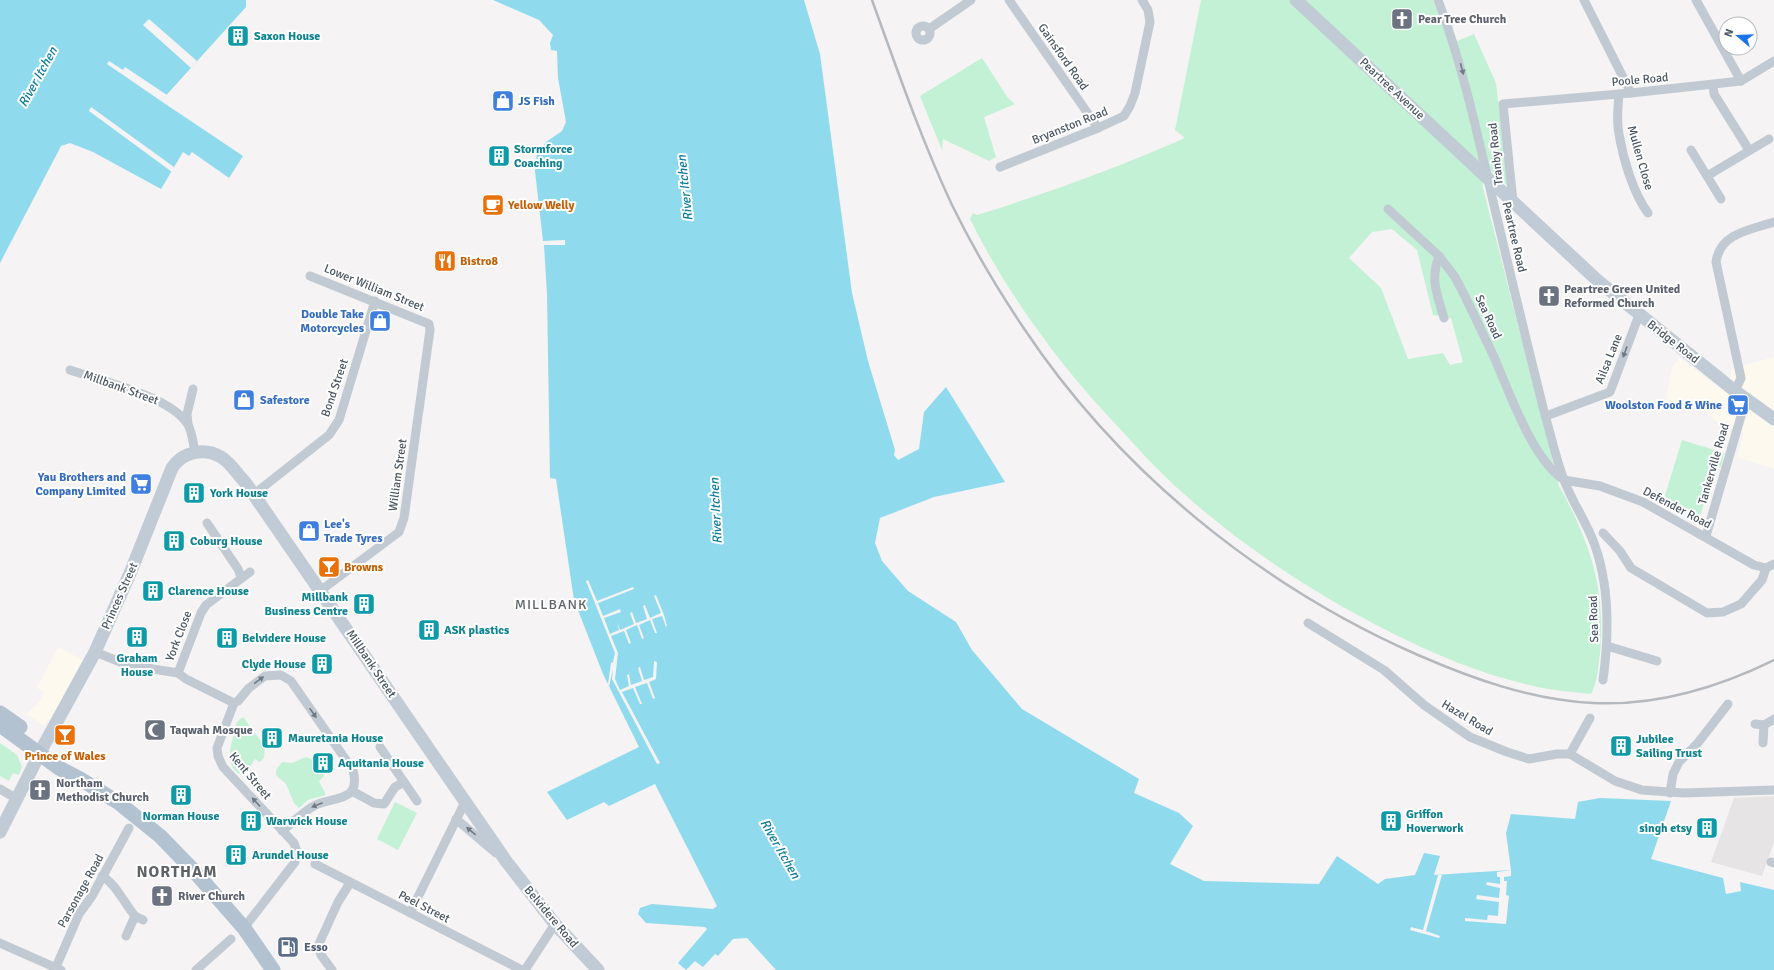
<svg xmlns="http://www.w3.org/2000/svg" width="1774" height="970" viewBox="0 0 1774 970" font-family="Signika,sans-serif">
<rect width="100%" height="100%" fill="#f5f3f3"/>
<g fill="#fdf9ef">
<polygon points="1774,357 1774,469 1737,457 1744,433 1720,425 1706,412 1666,399 1672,368 1679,358 1722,389 1731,376 1731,369"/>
<polygon points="58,647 83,660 52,718 47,720 44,726 26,714 40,701 44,693 37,688"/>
</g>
<polygon fill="#e6e4e5" points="1774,796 1774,842 1762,876 1711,862 1734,798"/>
<g fill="#c3f1d5" fill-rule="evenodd">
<path d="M 1201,0 L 1433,0 L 1450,44 L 1474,34 L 1496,83 L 1508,186 L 1482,163 L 1483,188 L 1559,486 C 1590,542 1606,588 1600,653 C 1598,668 1598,681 1591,694 C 1575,692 1559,691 1543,688 C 1491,678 1440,657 1394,634 C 1318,596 1247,550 1184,494 C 1162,475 1141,452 1121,430 C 1061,367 1009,297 970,219 L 973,213 L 977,215 C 1048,193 1117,168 1185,138 L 1175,130 ZM 1392,229 L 1417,250 L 1433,315 L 1451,318 L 1463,362 L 1450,365 L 1443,353 L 1408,359 L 1381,288 L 1349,258 L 1372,232 Z"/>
<polygon points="982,58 1008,98 1015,104 984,117 996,157 989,161 943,139 942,150 920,96"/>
<polygon points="1682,440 1724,453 1721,467 1716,465 1700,516 1706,519 1705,522 1698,525 1692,521 1693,518 1670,505 1667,509 1662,505"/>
<path d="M 241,718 L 244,718 L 265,747 L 264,758 L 260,762 L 255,759 L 244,776 C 227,770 228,753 233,738 C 235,730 234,724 241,718 Z"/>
<polygon points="0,743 17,755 22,767 19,775 13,773 9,781 0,776"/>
<polygon points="306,757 311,759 324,776 319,781 326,795 308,800 299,808 294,803 286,784 276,775 276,770 282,762 292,763"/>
<polygon points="395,802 417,813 398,850 377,839"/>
</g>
<g fill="#90daee">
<polygon points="0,0 246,0 246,7 161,101 243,156 229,178 192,152 189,156 183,152 161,189 93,152 70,143 61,146 0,263"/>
<polygon points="493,0 804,0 820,54 852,293 868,361 895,450 894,455 898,460 919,449 924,412 946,387 1005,482 934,497 880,518 875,543 882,561 908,591 956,622 972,650 1022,709 1139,779 1134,793 1179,813 1193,826 1170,864 1204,881 1319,884 1337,856 1378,884 1385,879 1415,875 1424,853 1440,856 1434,875 1511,870 1506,833 1511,814 1575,819 1578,802 1600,798 1671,801 1651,859 1723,878 1726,894 1741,891 1740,882 1774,890 1774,970 776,970 747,938 733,939 718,956 715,954 703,967 695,961 686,970 678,963 707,929 705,927 646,923 638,914 640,908 652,904 713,909 717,906 655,784 609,806 604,802 567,820 547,792 639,747 603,674 574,600 556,479 550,478 547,294 544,245 565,245 565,240 543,241 535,171 537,154 546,142 562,131 566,122 558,78 557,51 551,50 550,43 553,35 539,20"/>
</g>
<g fill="#f5f3f3">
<polygon points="149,19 197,61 191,68 143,25"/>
<polygon points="109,61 123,70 125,67 167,95 161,101 107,64"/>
<polygon points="91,107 174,167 172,172 89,111"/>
<polygon points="588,580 597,601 633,587 634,589 598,603 603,616 620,609 621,612 604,618 610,634 619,630 617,622 620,630 634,624 630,613 632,612 636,623 647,619 643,606 645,605 650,618 661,613 654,596 656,595 664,615 667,626 666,627 662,616 652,619 657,633 655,633 650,620 639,625 644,638 642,639 637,625 626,630 631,643 629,644 624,631 611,636 618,653 615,679 620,690 629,686 627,675 629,674 631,685 642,681 638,668 640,667 644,680 653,677 654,661 657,662 656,679 649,682 655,698 653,699 647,683 635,687 642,704 640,704 633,688 622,692 660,763 657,764 612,679 613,669 609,687 608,684 611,663 613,662 615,653 586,581"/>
<polygon points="1511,870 1511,876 1504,877 1504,881 1507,881 1506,895 1509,896 1506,924 1465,921 1465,918 1487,920 1488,915 1498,916 1499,902 1476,899 1477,895 1499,898 1500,888 1486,885 1487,882 1500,884 1500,877 1497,877 1497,872"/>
<polygon points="1438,875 1442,875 1426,931 1440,936 1439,938 1410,930 1411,927 1423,930"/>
</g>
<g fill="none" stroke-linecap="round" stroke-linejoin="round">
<g stroke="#c1cad2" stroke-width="9">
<polyline points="1009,0 1098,128"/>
<path d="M 1438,0 C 1463,66 1477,133 1493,201 C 1510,273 1527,344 1545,415 C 1551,436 1556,459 1564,480 C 1572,502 1586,521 1594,543 C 1610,586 1609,636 1603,680"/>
<polyline points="1584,0 1631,93"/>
<polyline points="1696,0 1741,81"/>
<circle cx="923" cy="33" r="7"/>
<polyline points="929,29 971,0"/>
<polyline points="1713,85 1714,94 1749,150"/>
<path d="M 1619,94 C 1618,107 1616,121 1619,134 C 1623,158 1633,193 1648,213"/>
<polyline points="1691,150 1721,199"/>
<polyline points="1000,167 1098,128 1124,116 1130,106 1135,93 1150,22 1148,10 1142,0"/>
<polyline points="1707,176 1769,139"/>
<polyline points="1513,202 1503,104 1631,93 1741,81 1774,61"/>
<path d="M 1388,209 L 1439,256 L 1455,277 C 1469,303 1481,330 1494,357 C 1509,391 1532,459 1564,480 L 1600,486 L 1643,502 L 1754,565 L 1766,568 L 1774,564"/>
<path d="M 1439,256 C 1430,280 1437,294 1444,318"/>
<polyline points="310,276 429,324 430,330 404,518 399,532 320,591"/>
<path d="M 70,370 C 102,381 168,396 187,423 C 192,430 193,443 195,452"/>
<path d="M 1735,391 L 1741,378 L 1716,262 C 1720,233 1750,230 1774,222"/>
<polyline points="1546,416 1610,392 1639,315"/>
<polyline points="188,424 187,414 193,389"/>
<polyline points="253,495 329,435 339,420 375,301"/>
<polyline points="207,523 238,569 241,577"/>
<polyline points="1603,533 1620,551 1631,568 1707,613 1723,612 1741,604 1762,580 1766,568"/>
<polyline points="1706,536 1746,399"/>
<polyline points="1308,623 1384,670 1424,705 1470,737 1507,752 1529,759 1557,754 1570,754 1615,781 1642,790 1683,793 1774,790"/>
<polyline points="1607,646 1657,661"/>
<polyline points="95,652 128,665 178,673 186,679 234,703"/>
<polyline points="178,673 201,613 206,605 250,572"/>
<polyline points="1755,724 1764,725 1774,719"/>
<polyline points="1763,743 1764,725"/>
<polyline points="380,747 417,801"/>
<polyline points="1570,754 1590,718"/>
<polyline points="0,789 17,799"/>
<polyline points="352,791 374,803 384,804 395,787 404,782"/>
<polyline points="1670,793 1673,774 1679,762 1697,744 1728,704"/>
<polyline points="456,819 496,853"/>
<polyline points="1771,862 1774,863"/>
<polyline points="315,864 522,970"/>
<path d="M 102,876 C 117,885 124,903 135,916"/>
<polyline points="410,913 465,802"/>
<path d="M 244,928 L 295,862 L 297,852 L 294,843 L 223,767 L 218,756 L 217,748 L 234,703 L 238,701 L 249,688 L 265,676 L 281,675 L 291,681 L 353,770 C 362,805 330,795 312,807 C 301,814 292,823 282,831"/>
<polyline points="126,936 135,916 143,920"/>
<polyline points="0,943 61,970"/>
<polyline points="56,967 79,914 92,896 129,828"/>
<polyline points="196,970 231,939"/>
<polyline points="332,970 321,955 318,946 338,902 350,883"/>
<polyline points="525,970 555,924"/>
</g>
<g stroke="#c1cbd6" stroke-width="13">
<polyline points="1296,0 1597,280 1735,391 1774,419"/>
<path d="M 0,832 L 44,745 L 95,652 L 131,571 L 172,468 C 182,452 204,447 221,457 C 231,463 237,474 245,482 L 506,861 L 555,924 L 598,970"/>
</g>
<g stroke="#b3c2d1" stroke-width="15">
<polyline points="0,713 20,727"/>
<polyline points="0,725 59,768 82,780 119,803 160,836 195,872 244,928 273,970"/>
</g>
<path stroke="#b5b8bd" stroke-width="2.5" d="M 872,0 C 897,69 921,139 952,205 C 973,248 998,290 1025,330 C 1120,472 1261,586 1418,655 C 1473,679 1532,700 1593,703 C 1657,706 1717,688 1774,660"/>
</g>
<defs><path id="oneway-solid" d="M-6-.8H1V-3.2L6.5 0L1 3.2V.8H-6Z"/></defs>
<g fill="#6e7983">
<use href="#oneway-solid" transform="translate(1462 69) rotate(75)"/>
<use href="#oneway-solid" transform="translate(1625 352) rotate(110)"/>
<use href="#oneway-solid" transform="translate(259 680) rotate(-36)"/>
<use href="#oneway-solid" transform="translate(313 713) rotate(55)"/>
<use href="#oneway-solid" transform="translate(256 802) rotate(-133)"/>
<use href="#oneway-solid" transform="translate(317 805) rotate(158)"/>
<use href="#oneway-solid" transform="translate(471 831) rotate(-140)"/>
</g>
<defs>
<g id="church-square" transform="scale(1.15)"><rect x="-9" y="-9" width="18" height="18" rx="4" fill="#6b7280" stroke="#fff"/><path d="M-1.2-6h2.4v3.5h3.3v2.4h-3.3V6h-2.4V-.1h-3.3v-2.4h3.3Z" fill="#fff"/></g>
<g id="building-square" transform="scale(1.15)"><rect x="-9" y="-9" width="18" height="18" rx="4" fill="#0f9aa8" stroke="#fff"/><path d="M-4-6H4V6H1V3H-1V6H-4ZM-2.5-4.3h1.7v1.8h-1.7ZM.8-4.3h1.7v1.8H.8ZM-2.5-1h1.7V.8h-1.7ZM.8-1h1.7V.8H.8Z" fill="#fff"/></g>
<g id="shop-square" transform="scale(1.15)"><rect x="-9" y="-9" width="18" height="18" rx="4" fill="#3f7fe0" stroke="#fff"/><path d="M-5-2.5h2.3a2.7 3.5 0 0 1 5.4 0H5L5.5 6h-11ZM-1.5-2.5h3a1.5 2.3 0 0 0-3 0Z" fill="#fff"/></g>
<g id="cafe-square" transform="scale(1.15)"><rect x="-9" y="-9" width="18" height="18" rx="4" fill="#e8710a" stroke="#fff"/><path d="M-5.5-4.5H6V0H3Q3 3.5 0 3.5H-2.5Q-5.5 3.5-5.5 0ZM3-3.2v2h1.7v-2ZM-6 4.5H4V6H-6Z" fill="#fff"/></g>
<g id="restaurant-square" transform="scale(1.15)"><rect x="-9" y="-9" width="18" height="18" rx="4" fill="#e8710a" stroke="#fff"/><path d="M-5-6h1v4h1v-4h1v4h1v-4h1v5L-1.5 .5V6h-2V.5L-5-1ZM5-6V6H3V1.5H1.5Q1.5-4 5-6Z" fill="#fff"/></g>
<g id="supermarket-square" transform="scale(1.15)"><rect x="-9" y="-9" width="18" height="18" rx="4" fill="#3f7fe0" stroke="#fff"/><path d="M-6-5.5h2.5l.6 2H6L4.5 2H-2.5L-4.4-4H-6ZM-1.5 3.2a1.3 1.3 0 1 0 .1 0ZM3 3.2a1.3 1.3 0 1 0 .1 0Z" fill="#fff"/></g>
<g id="bar-square" transform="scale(1.15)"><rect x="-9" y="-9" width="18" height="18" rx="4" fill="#e8710a" stroke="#fff"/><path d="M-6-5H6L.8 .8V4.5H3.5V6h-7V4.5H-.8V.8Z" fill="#fff"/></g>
<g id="mosque-square" transform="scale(1.15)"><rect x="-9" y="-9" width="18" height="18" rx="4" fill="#6b7280" stroke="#fff"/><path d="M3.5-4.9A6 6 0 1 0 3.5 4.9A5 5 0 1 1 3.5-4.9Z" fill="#fff"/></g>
<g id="fuel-square" transform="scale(1.15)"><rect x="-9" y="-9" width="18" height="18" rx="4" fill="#5c6f8a" stroke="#fff"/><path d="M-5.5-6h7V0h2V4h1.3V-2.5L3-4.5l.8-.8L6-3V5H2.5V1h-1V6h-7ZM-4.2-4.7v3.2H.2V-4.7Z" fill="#fff"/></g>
</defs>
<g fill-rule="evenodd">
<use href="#church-square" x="1402" y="19"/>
<use href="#building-square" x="238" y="36"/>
<use href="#shop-square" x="503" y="101"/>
<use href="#building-square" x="499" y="156"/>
<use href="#cafe-square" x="493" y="205"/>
<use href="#restaurant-square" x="445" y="261"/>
<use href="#church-square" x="1549" y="296"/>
<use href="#shop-square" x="380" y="321"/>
<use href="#shop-square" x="244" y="400"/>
<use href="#supermarket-square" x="1738" y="405"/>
<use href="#supermarket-square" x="141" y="484"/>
<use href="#building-square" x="194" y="493"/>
<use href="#shop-square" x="309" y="531"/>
<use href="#building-square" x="174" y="541"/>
<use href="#bar-square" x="329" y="567"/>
<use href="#building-square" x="153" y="591"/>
<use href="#building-square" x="364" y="604"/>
<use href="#building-square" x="429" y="630"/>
<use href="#building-square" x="137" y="637"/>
<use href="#building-square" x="227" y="638"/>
<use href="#building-square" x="322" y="664"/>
<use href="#mosque-square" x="155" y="730"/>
<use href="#bar-square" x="65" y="735"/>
<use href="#building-square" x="272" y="738"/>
<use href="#building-square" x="1621" y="746"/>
<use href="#building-square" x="323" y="763"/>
<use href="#church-square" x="40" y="790"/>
<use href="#building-square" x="181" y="795"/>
<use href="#building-square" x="251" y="821"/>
<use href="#building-square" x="1391" y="821"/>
<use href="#building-square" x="1707" y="828"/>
<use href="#building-square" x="236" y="855"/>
<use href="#church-square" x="162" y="896"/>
<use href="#fuel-square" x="288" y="947"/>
</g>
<g text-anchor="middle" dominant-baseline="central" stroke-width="4" stroke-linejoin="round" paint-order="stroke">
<g font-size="12" font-weight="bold" fill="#5b616d" stroke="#fff" text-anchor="start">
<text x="1418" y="19">Pear Tree Church</text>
<text x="1564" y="289">Peartree Green United<tspan x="1564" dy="14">Reformed Church</tspan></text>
<text x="170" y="730">Taqwah Mosque</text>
<text x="56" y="783">Northam<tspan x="56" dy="14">Methodist Church</tspan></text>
<text x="178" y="896">River Church</text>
</g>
<g font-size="12" font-weight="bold" fill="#0d838f" stroke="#fff" text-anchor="start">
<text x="254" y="36">Saxon House</text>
<text x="514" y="149">Stormforce<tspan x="514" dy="14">Coaching</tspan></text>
<text x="210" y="493">York House</text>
<text x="190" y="541">Coburg House</text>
<text x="168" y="591">Clarence House</text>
<text x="348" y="597" text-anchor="end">Millbank<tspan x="348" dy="14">Business Centre</tspan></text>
<text x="444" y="630">ASK plastics</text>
<text x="242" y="638">Belvidere House</text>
<text x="137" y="658" text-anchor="middle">Graham<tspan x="137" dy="14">House</tspan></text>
<text x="306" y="664" text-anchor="end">Clyde House</text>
<text x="288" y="738">Mauretania House</text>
<text x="1636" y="739">Jubilee<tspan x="1636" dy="14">Sailing Trust</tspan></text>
<text x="338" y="763">Aquitania House</text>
<text x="1406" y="814">Griffon<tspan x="1406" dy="14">Hoverwork</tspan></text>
<text x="181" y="816" text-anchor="middle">Norman House</text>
<text x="266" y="821">Warwick House</text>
<text x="1692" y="828" text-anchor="end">singh etsy</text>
<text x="252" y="855">Arundel House</text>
</g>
<g font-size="12" fill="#4a5661" stroke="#fff">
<text transform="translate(1063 57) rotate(55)">Gainsford Road</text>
<text transform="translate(1640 80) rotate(-5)">Poole Road</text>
<text transform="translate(1392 89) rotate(43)">Peartree Avenue</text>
<text transform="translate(1070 126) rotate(-22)">Bryanston Road</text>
<text transform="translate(1496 154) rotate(-96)">Tranby Road</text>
<text transform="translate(1640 158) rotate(74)">Mullen Close</text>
<text transform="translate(1514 237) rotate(77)">Peartree Road</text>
<text transform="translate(374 288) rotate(22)">Lower William Street</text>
<text transform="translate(1488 317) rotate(65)">Sea Road</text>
<text transform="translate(1673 342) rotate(38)">Bridge Road</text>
<text transform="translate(1609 359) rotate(-68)">Ailsa Lane</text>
<text transform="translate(121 388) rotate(20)">Millbank Street</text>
<text transform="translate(335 388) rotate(-71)">Bond Street</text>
<text transform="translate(1714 464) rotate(-74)">Tankerville Road</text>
<text transform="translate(398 475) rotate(-82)">William Street</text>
<text transform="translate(1677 508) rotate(28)">Defender Road</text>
<text transform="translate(120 596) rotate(-66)">Princes Street</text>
<text transform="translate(1594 619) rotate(-92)">Sea Road</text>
<text transform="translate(179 636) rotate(-69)">York Close</text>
<text transform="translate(371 664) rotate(56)">Millbank Street</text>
<text transform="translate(1467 718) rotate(31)">Hazel Road</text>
<text transform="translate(250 776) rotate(50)">Kent Street</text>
<text transform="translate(81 891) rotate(-61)">Parsonage Road</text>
<text transform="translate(424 907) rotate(27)">Peel Street</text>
<text transform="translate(551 917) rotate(50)">Belvidere Road</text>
</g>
<g font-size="12" font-weight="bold" fill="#366cbe" stroke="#fff" text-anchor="start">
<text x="518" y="101">JS Fish</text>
<text x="364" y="314" text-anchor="end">Double Take<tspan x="364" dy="14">Motorcycles</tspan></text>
<text x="260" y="400">Safestore</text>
<text x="1722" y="405" text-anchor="end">Woolston Food &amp; Wine</text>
<text x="126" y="477" text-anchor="end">Yau Brothers and<tspan x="126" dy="14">Company Limited</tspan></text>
<text x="324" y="524">Lee's<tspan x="324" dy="14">Trade Tyres</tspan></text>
</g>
<g font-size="12" font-weight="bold" fill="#c56008" stroke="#fff" text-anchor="start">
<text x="508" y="205">Yellow Welly</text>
<text x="460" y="261">Bistro8</text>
<text x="344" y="567">Browns</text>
<text x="65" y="756" text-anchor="middle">Prince of Wales</text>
</g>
<g font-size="12" font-weight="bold" fill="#4e5e75" stroke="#fff" text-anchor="start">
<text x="304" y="947">Esso</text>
</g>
<g font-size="13" font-style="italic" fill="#0c7c9b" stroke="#fff">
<text transform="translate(38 77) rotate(-61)">River Itchen</text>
<text transform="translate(685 188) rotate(-96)">River Itchen</text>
<text transform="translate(716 511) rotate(-93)">River Itchen</text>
<text transform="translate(780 849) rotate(60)">River Itchen</text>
</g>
<g font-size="14" letter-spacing="1" fill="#5f6368" stroke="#fff">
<text x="551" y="604">MILLBANK</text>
</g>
<g font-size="16" font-weight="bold" letter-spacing="1" fill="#5f6368" stroke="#fff">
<text x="177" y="872">NORTHAM</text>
</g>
</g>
<g transform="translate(1738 36) rotate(289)"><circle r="19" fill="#ffffff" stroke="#b7bbc0"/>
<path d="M0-3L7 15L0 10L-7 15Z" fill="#1a73e8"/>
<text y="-6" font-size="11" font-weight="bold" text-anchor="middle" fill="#4a5661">N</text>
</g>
</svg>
